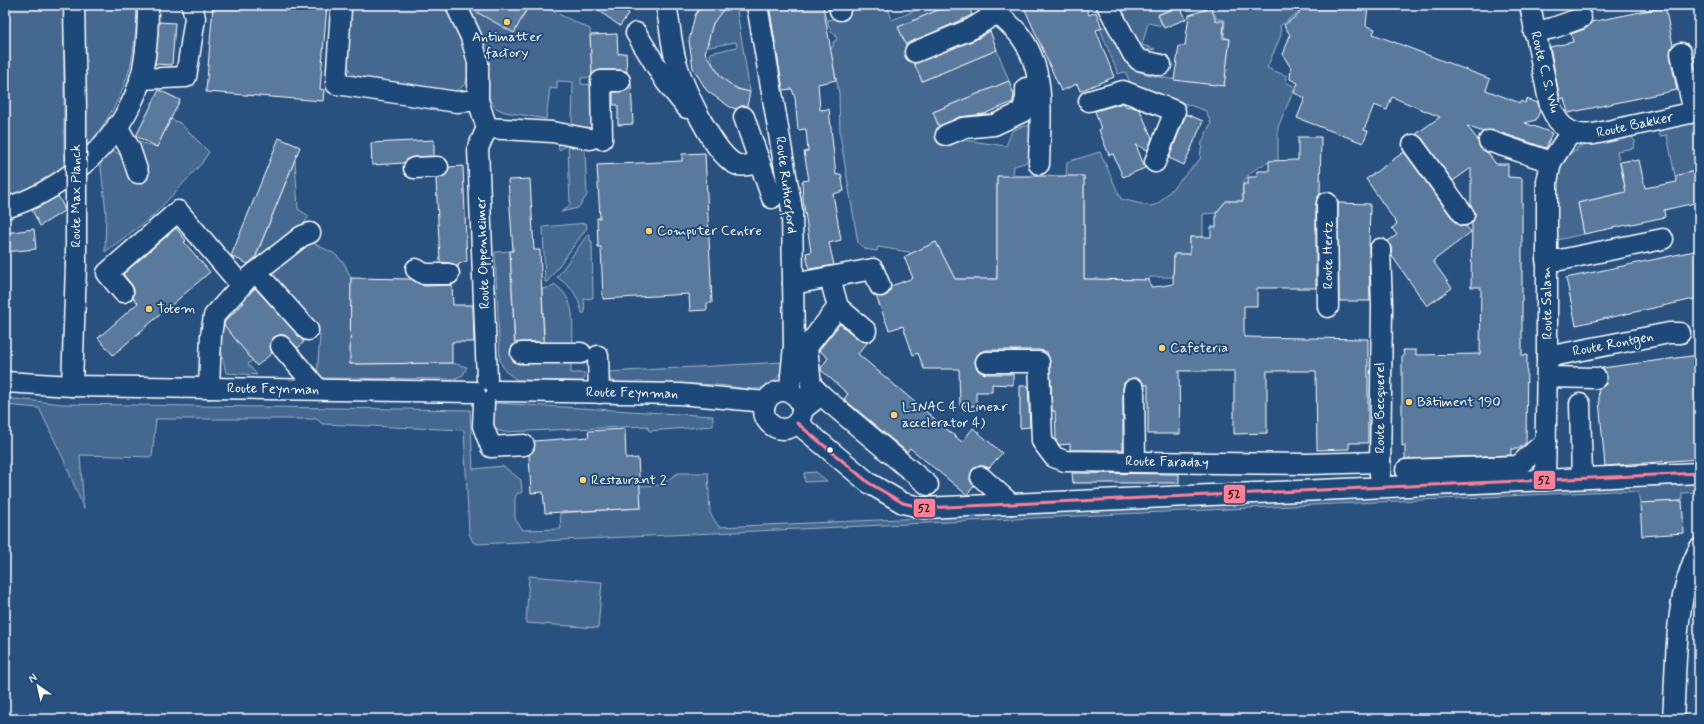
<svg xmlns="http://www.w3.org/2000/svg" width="1704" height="724" viewBox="0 0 1704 724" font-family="Mynerve,sans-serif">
<rect width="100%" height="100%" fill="#28517f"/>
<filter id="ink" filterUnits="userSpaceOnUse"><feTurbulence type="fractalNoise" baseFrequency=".025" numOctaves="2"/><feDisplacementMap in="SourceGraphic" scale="8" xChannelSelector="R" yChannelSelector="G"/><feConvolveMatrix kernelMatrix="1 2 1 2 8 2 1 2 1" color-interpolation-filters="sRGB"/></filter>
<g filter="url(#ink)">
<g fill="#446890" stroke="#a2b4c8">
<polygon points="5,5 64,5 64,170 31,188 5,199"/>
<path d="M 83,5 L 137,5 C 138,15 136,25 135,36 C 132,82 111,119 81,154 Z"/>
<path d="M 350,5 L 555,5 L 552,11 L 590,29 L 592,77 L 581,78 L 581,84 L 594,85 L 593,127 L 589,129 L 572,125 L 573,82 L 557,81 L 557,89 L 550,88 L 546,119 L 505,112 L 496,108 L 489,100 L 484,90 L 468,76 C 466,85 461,89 452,92 L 364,80 C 358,77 352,75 349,69 C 342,54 348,22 350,5 Z"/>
<path d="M 729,5 L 736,5 L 750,92 C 730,88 713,75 710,53 L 737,47 L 736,42 L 709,47 C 706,32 717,13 729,5 Z"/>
<polygon points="844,5 887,5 892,20 929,5 950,5 899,27 922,81 997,50 1009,81 933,112 944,137 1006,146 1012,131 1023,126 1033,126 1033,154 1025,163 1014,166 1013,176 997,177 997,279 948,279 952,273 936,242 910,254 909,252 878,247 877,251 865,249 858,243 840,135 839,93 830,49 833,47 833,42 837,40 835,34 831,32 830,27 829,27 827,20 845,17"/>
<polygon points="1130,5 1189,5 1181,8 1180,6 1158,14 1162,26 1148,23 1142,45 1155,49 1141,51 1118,10"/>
<path d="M 1211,5 L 1300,5 L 1300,11 L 1280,26 L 1281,35 L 1267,68 L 1287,76 L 1286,82 L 1295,87 L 1278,127 L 1278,161 C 1265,161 1246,172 1243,185 C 1241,189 1243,196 1243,201 L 1226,201 L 1216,213 L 1203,214 L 1203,237 L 1190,237 L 1190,254 L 1174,254 L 1173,277 L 1150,277 L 1149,280 L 1084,279 L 1084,177 L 1066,176 L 1067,162 L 1100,152 L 1121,199 L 1150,206 L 1158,204 L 1200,159 L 1202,142 L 1211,123 L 1206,111 L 1131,84 L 1125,72 L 1118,74 L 1100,29 L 1111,24 C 1116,35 1124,58 1130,67 C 1140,78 1207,83 1224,85 L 1230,39 L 1224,37 L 1225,20 L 1217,19 Z"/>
<polygon points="171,119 180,123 209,152 201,164 153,216 105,252 106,213 100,159 104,152 116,152 126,159 135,143 139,142 157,147"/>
<polygon points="1699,122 1699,170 1675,176 1667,135 1660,136 1658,131"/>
<polygon points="1630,134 1635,141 1634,148 1617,151 1626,192 1578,203 1584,234 1557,240 1556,173 1566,153 1577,151 1576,148"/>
<polygon points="561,140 583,148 585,152 587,195 578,208 561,212 570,206 568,145 559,150 558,143"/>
<polygon points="295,160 298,209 309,216 300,230 252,266"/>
<polygon points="586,223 587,228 547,282 545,282 543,227"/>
<path d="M 588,234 L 590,234 L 590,241 L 592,241 L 593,298 L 584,299 L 585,313 L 582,313 C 576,292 574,290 557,277 Z"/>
<polygon points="311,242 335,254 344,263 351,278 350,364 452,363 467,367 463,375 454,379 319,378 317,377 320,335 266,274 303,244"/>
<polygon points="510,251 515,357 571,356 571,373 585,373 585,378 581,381 517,380 505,371 500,361 495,252"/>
<path d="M 554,284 C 576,299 572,319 573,342 L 569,346 L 545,348 L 542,289 L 552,287 Z"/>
<polygon points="239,302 243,304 223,323 253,360 248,364 257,375 226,373 220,345 221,321"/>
<path d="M 783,362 C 782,373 777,382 766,387 C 752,392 733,386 717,385 C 683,383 649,383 615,383 L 609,378 L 608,372 Z"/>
<polygon points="5,398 63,404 470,410 473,469 503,466 521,480 522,493 518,493 515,497 515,519 523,530 561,529 560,513 640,508 639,486 660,485 678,473 708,473 710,513 719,527 1699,484 1699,492 1682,493 1682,501 1640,503 1638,492 1614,491 477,544 473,542 469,533 464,430 322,424 317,419 156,419 152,457 80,455 84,509 63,458 39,408 5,405"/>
<polygon points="495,403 713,416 713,426 649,431 647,426 504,432 493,429 491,425"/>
<polygon points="816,472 827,481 805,482 804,473"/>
<polygon points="529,576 602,582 598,628 526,623"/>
</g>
<g fill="#5a7a9d" stroke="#fff">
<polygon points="213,5 327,5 320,89 324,90 323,101 206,92"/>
<polygon points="469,5 529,5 514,33 471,9"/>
<polygon points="591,5 618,5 629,13 620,26"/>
<polygon points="702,5 727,5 713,23 705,53 722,78 737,89 750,92 747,106 741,106 736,109 730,107 707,91 693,68 689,41 695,15"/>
<polygon points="769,5 823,5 836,80 818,84 820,110 829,109 836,175 841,174 844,191 833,194 841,240 829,243 834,265 809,269 806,253 811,252 803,199 802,181 809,180 804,152 808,151 806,129 798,130 795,98 792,89 783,90"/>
<polygon points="950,5 969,5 972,15 906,45 898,27"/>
<polygon points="1023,5 1085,5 1089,15 1096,12 1102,28 1096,30 1114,77 1080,91 1077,84 1061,91"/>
<polygon points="1300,5 1368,5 1366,26 1375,29 1373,34 1490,79 1486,90 1520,103 1520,101 1525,103 1526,99 1538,103 1540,111 1536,120 1525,123 1552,133 1546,148 1493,130 1483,132 1467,126 1478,140 1480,148 1488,153 1496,164 1508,164 1508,177 1522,178 1522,355 1527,355 1526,443 1518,449 1511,449 1511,455 1405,459 1405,445 1402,446 1402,356 1404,356 1403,350 1416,350 1416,355 1480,354 1481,287 1471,287 1472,223 1475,214 1471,205 1471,168 1453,181 1422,138 1416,134 1440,117 1392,97 1387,110 1374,105 1364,130 1368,131 1363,143 1297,118 1305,98 1294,93 1298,83 1290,79 1291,68 1283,55 1290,35 1284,25 1299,14"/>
<polygon points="1180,6 1186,19 1164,28 1158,15"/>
<polygon points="1665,7 1673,45 1670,55 1677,90 1568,113 1564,98 1560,99 1550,47 1573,42 1571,34 1585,29 1591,22"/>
<polygon points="1211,8 1216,21 1224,21 1223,38 1230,39 1224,86 1174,80 1179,46 1185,46 1189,15"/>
<polygon points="159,22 175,23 172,65 155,64"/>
<polygon points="990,31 997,50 922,81 914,63 975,40"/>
<polygon points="617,34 618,54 626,53 627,72 620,70 601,70 592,74 590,35"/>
<polygon points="1009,81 1014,95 1013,102 984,114 959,117 939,127 933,112"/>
<polygon points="631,83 633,124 618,125 618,105 613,105 613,92 625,91"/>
<polygon points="159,90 180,100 157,147 136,136"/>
<polygon points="1123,103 1127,107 1130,106 1140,110 1152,138 1148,150 1136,145 1145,168 1123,177 1113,154 1109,155 1099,130 1101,129 1095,111"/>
<polygon points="1186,114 1203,121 1184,165 1169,158"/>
<polygon points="1298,137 1321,137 1320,194 1316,203 1316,288 1257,288 1257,306 1244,306 1244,337 1368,339 1368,443 1349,443 1349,449 1317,450 1316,371 1267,371 1267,433 1234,434 1234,371 1179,371 1180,434 1148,434 1148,385 1144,385 1140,379 1133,378 1124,383 1123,389 1123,450 1070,450 1070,444 1059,445 1056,440 1055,411 1052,411 1050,362 1047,352 1039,350 986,350 980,352 975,362 976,367 980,372 986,374 1013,374 1013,385 992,384 992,392 976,392 976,406 960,406 959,369 924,369 918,353 913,355 903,326 889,330 876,296 885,296 889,293 891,286 913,278 904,257 910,254 936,242 955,279 997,279 997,176 1084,176 1084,279 1149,280 1151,287 1162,286 1173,284 1174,254 1190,254 1190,237 1211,237 1211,227 1216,227 1216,213 1226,201 1243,201 1243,184 1248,184 1248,177 1257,177 1257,171 1269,171 1269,161 1298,160"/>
<polygon points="279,138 300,147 255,258 248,264 231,256"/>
<polygon points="434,140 434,156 413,157 408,159 404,163 372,165 371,143"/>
<polygon points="1404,152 1455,222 1460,226 1466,226 1471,232 1433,261 1452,288 1427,306 1392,256 1391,248 1388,241 1397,235 1392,228 1397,224 1366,179"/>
<polygon points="705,153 712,303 707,303 707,310 690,311 689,294 603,299 601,247 598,247 597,218 600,218 597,165 682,161 682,154"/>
<polygon points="1632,160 1633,161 1639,160 1645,188 1677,182 1675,176 1699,170 1699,202 1664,210 1665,217 1584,234 1578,203 1626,192 1620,162"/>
<polygon points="463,166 467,261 459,264 458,267 449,263 440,262 436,179 444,176 449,167"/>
<polygon points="530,179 534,250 540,250 544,342 521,342 515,344 510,251 513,251 508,180"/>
<polygon points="58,196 64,207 64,211 40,226 32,210"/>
<polygon points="1338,203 1370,204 1369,249 1370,301 1339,301"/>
<polygon points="176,228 186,241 184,242 210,272 113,355 98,338 138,303 133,298 134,290 132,285 123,274"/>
<polygon points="34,229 36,249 5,252 5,233"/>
<polygon points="1699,250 1699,298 1576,325 1566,278"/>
<polygon points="351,278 411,279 424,286 452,285 453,305 473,305 474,342 452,342 452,363 350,364"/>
<polygon points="255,288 304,342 298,348 285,335 279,335 274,337 270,343 272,353 257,366 224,325 225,321 244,303 243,301"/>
<polygon points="840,324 859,340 868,342 858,354 962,442 973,428 1002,453 989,468 984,466 978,466 972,470 970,480 974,486 967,495 910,448 907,452 844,399 848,394 821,370 821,368 828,358 819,350"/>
<polygon points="1699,355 1699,459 1605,466 1598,389 1606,384 1607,378 1606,372 1602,368"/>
<polygon points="1020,386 1028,386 1030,427 1020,428"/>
<polygon points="625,429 626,459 638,458 641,508 545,513 543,492 531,493 529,455 534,450 534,441 589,437 588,431"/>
<polygon points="1072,473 1179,474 1179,483 1073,483"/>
<polygon points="1682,501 1684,533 1642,536 1640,503"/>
</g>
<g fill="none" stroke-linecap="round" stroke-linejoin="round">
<g stroke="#fff" stroke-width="23">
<g id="minor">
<polyline points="74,5 76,110"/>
<polyline points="456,5 471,37 478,62 478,100 487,128"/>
<path d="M 666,5 C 670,24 671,44 676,62 C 683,85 715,159 738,165 C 743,167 753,164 759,163"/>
<polyline points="757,5 792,210 794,346 790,386 787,391"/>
<polyline points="839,5 840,10"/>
<path d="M 988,5 C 998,14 1009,23 1018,33 C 1048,70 1040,120 1039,164"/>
<polyline points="1107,5 1133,54 1139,60 1161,65"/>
<path d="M 1530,5 L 1550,106 C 1559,127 1571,137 1594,134 L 1699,111"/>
<polyline points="341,9 336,84 457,102 478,100"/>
<polyline points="1534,32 1553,28 1581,18"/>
<polyline points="636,33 666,82 687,108"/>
<polyline points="915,52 971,29 997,13"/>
<polyline points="1681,53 1694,112"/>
<polyline points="140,79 186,77 195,18 192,5"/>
<polyline points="1089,101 1123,91 1175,111 1155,162"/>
<polyline points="744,117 772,198"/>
<polyline points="117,126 130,149 138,173"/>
<polyline points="487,128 478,148 487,379"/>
<polyline points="487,128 552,132 590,139"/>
<polyline points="946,135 963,128 994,125 1022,112 1026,98 1026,88"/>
<polyline points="602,139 601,81 620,81"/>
<polyline points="1489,141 1551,162"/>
<polyline points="1413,145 1464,215"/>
<polyline points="414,168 438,167"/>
<polyline points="1327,203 1328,307"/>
<path d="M 5,208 C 55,194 108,151 131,104 C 146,75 148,37 148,5"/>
<polyline points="1380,249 1382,306 1380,475"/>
<polyline points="1546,260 1560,260 1663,239"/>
<polyline points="416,269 424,274 449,274"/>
<polyline points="256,272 308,330"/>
<polyline points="793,284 873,269 880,286"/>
<polyline points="123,292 107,273 178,211 241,285"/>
<polyline points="838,307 866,331"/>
<polyline points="281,346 318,389"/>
<polyline points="521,353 581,353"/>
<polyline points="598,356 599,393"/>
<polyline points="1547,357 1669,333 1680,333"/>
<polyline points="986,362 1039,362 1042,441 1054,457 1065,461 1306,464 1380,462"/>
<polyline points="1547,377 1596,378"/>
<polyline points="5,382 72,386 475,392"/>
<polyline points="72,386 76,265"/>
<polyline points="209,388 211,335 214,316 246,280 302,236 310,233"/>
<polyline points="1134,389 1135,462"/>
<circle cx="783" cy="410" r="19"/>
<polyline points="497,391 680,394 766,402"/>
<polyline points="821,395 811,385 807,347 838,307 830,278"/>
<polyline points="484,402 483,426 491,447 524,445"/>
<polyline points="1580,404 1582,478"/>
<polyline points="802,410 821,395 928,485"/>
<polyline points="797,423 869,483 903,503 924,508 1699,473"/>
<polyline points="1406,470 1518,466 1546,441"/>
<polyline points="981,477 1011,504"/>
<polyline points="1545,480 1547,357 1547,182 1551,162 1571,132"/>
<path d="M 1673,719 C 1677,663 1673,600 1699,549"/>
</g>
</g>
<use href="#minor" stroke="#1f4a7a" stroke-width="20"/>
<g stroke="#fff" stroke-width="23" stroke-linecap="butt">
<polyline id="minor-bridge" points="76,265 76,110"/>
</g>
<use href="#minor-bridge" stroke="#1f4a7a" stroke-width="20"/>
<g stroke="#1f4a7a" stroke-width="6">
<polyline id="bus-1" points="797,423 869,483 903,503 924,508 1699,473"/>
</g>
<use href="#bus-1" stroke="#ff8098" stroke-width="3"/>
</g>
</g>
<g fill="#ffd166" stroke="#1f4a7a" stroke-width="1.5">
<circle cx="507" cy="22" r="4"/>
<circle cx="649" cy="231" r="4"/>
<circle cx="149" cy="309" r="4"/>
<circle cx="1162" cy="348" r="4"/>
<circle cx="1409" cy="402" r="4"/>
<circle cx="894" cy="415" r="4"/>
<circle cx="583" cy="480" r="4"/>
</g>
<circle fill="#fff" stroke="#1f4a7a" stroke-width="1.5" cx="830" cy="450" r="3.5"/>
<g text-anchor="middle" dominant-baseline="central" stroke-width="4" stroke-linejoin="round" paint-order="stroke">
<g font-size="14" fill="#fff" stroke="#1f4a7a" text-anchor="start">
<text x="507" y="37" text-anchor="middle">Antimatter<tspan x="507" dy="16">factory</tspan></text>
<text x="657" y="231">Computer Centre</text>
<text x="157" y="309">Totem</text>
<text x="1170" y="348">Cafeteria</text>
<text x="1417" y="402">Bâtiment 190</text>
<text x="902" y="407">LINAC 4 (Linear<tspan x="902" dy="16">accelerator 4)</tspan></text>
<text x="591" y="480">Restaurant 2</text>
</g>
<g font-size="14" fill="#fff" stroke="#1f4a7a">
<text transform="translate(1545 72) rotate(76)">Route C. S. Wu</text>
<text transform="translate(1635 125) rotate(-12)">Route Bakker</text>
<text transform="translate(786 185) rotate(83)">Route Rutherford</text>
<text transform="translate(76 196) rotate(-90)">Route Max Planck</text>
<text transform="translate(483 253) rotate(-92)">Route Oppenheimer</text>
<text transform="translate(1328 255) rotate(-90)">Route Hertz</text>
<text transform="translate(1547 303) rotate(-91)">Route Salam</text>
<text transform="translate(1613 344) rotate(-11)">Route Rontgen</text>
<text transform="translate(273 389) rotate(1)">Route Feynman</text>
<text transform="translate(632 393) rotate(1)">Route Feynman</text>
<text transform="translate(1380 408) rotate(-90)">Route Becquerel</text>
<text transform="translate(1167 462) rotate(1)">Route Faraday</text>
</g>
</g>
<g stroke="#1f4a7a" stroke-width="1.5">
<rect x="1533" y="470" width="23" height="20" rx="4" fill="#ff8098"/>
<rect x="1223" y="484" width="23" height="20" rx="4" fill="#ff8098"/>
<rect x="913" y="498" width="23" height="20" rx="4" fill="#ff8098"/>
</g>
<g font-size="11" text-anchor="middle" font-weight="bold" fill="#111">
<text x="1544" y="484">52</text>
<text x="1234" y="498">52</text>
<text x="924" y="512">52</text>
</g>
<rect width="1704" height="724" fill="none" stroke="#1f4a7a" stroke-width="20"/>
<rect x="10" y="10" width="1684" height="704" fill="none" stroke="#fff" stroke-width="1.5" filter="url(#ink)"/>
<g transform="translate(38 686) rotate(326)" stroke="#1f4a7a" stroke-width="3" paint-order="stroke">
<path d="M0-3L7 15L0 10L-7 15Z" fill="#ffffff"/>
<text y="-6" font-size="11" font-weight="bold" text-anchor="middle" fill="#ffffff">N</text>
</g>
</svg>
